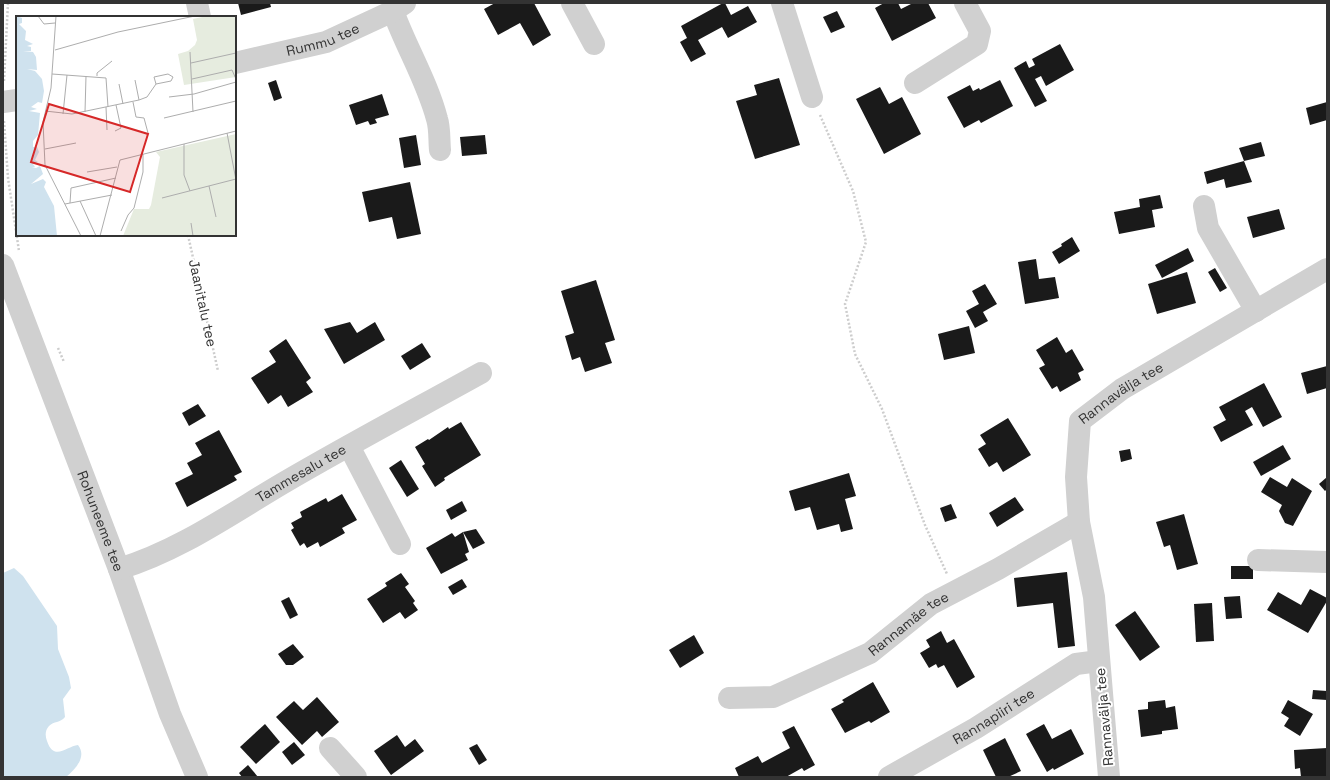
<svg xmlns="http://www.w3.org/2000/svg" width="1330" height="780" viewBox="0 0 1330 780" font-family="'Space Grotesk',sans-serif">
<rect width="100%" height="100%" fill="#fff"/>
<path fill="#cfe2ee" d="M 14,568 L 23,576 L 57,626 L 58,649 L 69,677 L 71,688 L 63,699 L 65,717 C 60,723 54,721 49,726 C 45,730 45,736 47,741 C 54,762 67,746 78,745 C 87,756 76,769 66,777 L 3,777 L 3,573 Z"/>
<g fill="#1a1a1a">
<polygon points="238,3 270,3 271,7 241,15"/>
<polygon points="495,3 534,3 551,35 533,46 520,23 498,35 484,9"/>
<polygon points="723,3 725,3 731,15 748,6 757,22 728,38 722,27 698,40 706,54 691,62 680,42 687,38 681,26"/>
<polygon points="884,3 898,3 901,9 913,3 928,3 936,18 892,41 875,8"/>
<polygon points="837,11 845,27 831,33 823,17"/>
<polygon points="1060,44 1074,70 1046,86 1041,76 1035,79 1047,101 1035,107 1014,68 1026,61 1029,68 1035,65 1032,59"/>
<polygon points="779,78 800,145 755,159 736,101 757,95 754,85"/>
<polygon points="276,80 282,98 274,101 268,83"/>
<polygon points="1000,80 1013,106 981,123 979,120 964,128 947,97 970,85 973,91 979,88 980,90"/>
<polygon points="880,87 889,104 902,97 921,134 884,154 856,99"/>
<polygon points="382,94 389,115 375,119 377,123 370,125 368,121 356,125 349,105"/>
<polygon points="1327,102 1327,120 1310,125 1306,108"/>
<polygon points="416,135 421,165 404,168 399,138"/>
<polygon points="485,135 487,154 462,156 460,137"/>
<polygon points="1261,142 1265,156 1244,161 1252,182 1226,188 1224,179 1207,184 1204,172 1244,161 1239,148"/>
<polygon points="410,182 421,234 397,239 392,217 369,222 362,192"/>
<polygon points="1160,195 1163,208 1152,210 1155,227 1119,234 1114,212 1140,207 1139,199"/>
<polygon points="1279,209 1285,229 1253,238 1247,217"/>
<polygon points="1072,237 1080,251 1059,264 1052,252 1062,246 1061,244"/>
<polygon points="1188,248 1194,261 1162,278 1155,265"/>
<polygon points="1036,259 1039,279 1055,277 1059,298 1025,304 1018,262"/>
<polygon points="1215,268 1227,288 1220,292 1208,272"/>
<polygon points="1187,272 1196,303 1157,314 1148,284"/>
<polygon points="596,280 615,340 605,343 612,363 585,372 580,357 572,360 565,336 574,333 561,291"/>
<polygon points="985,284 997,304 983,312 988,321 975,328 966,311 979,304 972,291"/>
<polygon points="350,322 357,333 375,322 385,340 344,364 324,329"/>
<polygon points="969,326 975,353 944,360 938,334"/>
<polygon points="1057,337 1066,353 1072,349 1084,370 1078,373 1081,380 1060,392 1057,386 1052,389 1039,368 1045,365 1036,350"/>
<polygon points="286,339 311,378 306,382 313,392 288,407 281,395 268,404 251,378 276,362 269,351"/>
<polygon points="422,343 431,357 410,370 401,356"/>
<polygon points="1327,366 1327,388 1307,394 1301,373"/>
<polygon points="1264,383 1282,417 1263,427 1252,407 1245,411 1253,425 1221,442 1213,427 1226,420 1219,407"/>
<polygon points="198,404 206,416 189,426 182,413"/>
<polygon points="1008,418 1031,455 1003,472 997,462 989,467 978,449 986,444 980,435"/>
<polygon points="461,422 481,455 444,478 445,480 435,487 422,466 425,464 415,447 428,439 429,440 448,427 449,429"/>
<polygon points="219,430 242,472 234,476 237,480 187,507 175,483 193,474 187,463 202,455 195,443"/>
<polygon points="1283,445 1291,459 1261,476 1253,462"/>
<polygon points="1130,449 1132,459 1121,462 1119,451"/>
<polygon points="401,460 419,489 407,497 389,468"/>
<polygon points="849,473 856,496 845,499 853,529 841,532 839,524 817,530 810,507 795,511 789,491"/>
<polygon points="1270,477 1287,487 1292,478 1312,491 1293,526 1285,523 1279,511 1282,505 1261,492"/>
<polygon points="1327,477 1327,489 1325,491 1319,484"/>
<polygon points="342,494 357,520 342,528 345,533 320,547 318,542 307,548 304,543 300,546 291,530 294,528 291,523 302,517 300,512 326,498 328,502"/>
<polygon points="1015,497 1024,510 997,527 989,513"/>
<polygon points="462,501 467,511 451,520 446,510"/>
<polygon points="951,504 957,518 945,522 940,508"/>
<polygon points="1184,514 1198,564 1177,570 1170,545 1164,547 1156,522"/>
<polygon points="476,529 485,543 473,549 463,532"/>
<polygon points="463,532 469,552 465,554 468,560 441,574 426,548 452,533 455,537"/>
<rect x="1231" y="566" width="22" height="13"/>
<polygon points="1067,572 1075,646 1058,648 1053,603 1017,607 1014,578"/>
<polygon points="401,573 409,584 405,587 415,601 413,603 418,610 405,619 400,612 383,623 367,599 387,586 385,583"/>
<polygon points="462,579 467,587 453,595 448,587"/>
<polygon points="1310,589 1327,598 1327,601 1308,633 1267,610 1278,592 1301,605"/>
<polygon points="1240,596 1242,618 1226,619 1224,597"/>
<polygon points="289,597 298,615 290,619 281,601"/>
<polygon points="1212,603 1214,641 1196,642 1194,604"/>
<polygon points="1135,611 1160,647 1140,661 1115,625"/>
<polygon points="941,631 947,643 954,639 975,677 957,688 944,665 938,668 936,664 929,668 920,653 930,647 926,640"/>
<polygon points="694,635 704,653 680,668 669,650"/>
<polygon points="293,644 304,657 293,665 286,665 278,654"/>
<polygon points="873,682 890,712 871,723 869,721 845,733 831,709 844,702 842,700"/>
<polygon points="1313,690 1327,691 1327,700 1312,699"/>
<polygon points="317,697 339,722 322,737 317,731 302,745 276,717 294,701 303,710"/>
<polygon points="1165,700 1166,708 1175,706 1178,729 1162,731 1162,734 1141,737 1138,710 1148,709 1148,702"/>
<polygon points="1288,700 1313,714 1300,736 1284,726 1289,718 1281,713"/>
<polygon points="265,724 280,742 256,764 240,747"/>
<polygon points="1044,724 1052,739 1071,729 1084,754 1054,770 1053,768 1047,772 1026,734"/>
<polygon points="794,726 815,765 804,771 802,768 786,777 739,777 735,768 758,756 762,763 790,748 782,732"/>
<polygon points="397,735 405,747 415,739 424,751 391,775 374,751"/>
<polygon points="1005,738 1021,771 1008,777 996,777 983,750"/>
<polygon points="294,742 305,755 292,765 282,752"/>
<polygon points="477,744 487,760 479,765 469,748"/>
<polygon points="1327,748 1327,777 1301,777 1300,768 1295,769 1294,750"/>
<polygon points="248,765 258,777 242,777 239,773"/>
</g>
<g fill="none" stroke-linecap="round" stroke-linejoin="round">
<g stroke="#cdcdcd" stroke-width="2.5" stroke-dasharray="2 2" stroke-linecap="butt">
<polyline points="4,81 8,3"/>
<polyline points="820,115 853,191 866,242 845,304 855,354 882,409 925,525 947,574"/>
<polyline points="4,121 8,178 19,251"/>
<polyline points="188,235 218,371"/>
<polyline points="58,348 64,362"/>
</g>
<g stroke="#d0d0d0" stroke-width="22">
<polyline points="197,3 200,17"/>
<polyline points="572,3 594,44"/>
<polyline points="782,3 812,97"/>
<path d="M 393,11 C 406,47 427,81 437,119 C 440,128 439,140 440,150"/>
<path id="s1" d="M 235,63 L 326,42 L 393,11 L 405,3"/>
<polyline points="915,83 977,44 980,31 965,3"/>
<polyline points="3,102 17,100"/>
<polyline points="1204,206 1208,228 1256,311"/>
<path id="s2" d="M 3,265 L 119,569 L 170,714 L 197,777"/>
<polyline points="349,446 400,544"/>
<polyline points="1258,560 1327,562"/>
<path id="s3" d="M 119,569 C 179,551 232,513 285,482 C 350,444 416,409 481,373"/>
<path id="s4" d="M 729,698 L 773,697 L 870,653 L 931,604 L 998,569 L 1079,522"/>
<polyline points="330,748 356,777"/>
<path id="s5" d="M 889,777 L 976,728 L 1076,664 L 1099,661"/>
<path id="s6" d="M 1109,777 L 1094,597 L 1079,522 L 1076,477 L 1080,421 L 1122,389 L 1327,269"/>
</g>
</g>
<g text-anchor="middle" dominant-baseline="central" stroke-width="4" stroke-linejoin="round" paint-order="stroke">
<g font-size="14" fill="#333" stroke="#fff">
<text stroke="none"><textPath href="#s1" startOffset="91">Rummu tee</textPath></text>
<text transform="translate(203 303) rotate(78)">Jaanitalu tee</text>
<text stroke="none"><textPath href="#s6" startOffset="408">Rannavälja tee</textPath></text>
<text stroke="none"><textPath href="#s3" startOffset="206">Tammesalu tee</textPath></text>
<text stroke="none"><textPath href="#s2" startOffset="274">Rohuneeme tee</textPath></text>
<text stroke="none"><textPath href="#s4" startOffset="199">Rannamäe tee</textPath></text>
<text stroke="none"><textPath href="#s5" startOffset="121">Rannapiiri tee</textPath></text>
<text transform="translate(1104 717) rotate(-95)">Rannavälja tee</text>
</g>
</g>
<g transform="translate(16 16)">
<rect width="220" height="220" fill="#fff"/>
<path d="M 191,0 L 220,0 L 220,61 L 168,69 L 162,38 L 172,35 L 179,29 L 181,24 L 177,3 ZM 220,118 L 220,220 L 107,220 L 118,193 L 133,193 L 135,189 L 144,141 L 140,136 Z" fill="#e6ecdf"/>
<path d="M 0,0 L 6,2 L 6,7 L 3,8 L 10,15 L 9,24 L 17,28 L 11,30 L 15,31 L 15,35 L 7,35 L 17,36 L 20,41 L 21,54 L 11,53 L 19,55 L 26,63 L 28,75 L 26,87 L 22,86 L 15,91 L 21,93 L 13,95 L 24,97 L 22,119 L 17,125 L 17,131 L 21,131 L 23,136 L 19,144 L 22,146 L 17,148 L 19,151 L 16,151 L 20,152 L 24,150 L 27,158 L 15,168 L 27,163 L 30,166 L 28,171 L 38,190 L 41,220 L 0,220 Z" fill="#cfe2ee"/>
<path fill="none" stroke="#adadad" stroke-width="1" d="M 22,0 L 28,8 L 39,7M 40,0 L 35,72 L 27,106 L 29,149 L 65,220M 39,34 L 102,16 L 179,0M 174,36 L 177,96M 175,47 L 220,37M 36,58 L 90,62 L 92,91M 152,58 L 157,61 L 155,65 L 140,68 L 138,61 ZM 81,60 L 81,57 L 96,45M 176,63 L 216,54 L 220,63M 119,64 L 123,84M 103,68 L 107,88M 153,81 L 178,78 L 220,66M 117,86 L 120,101 L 128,102 L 132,117M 90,91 L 91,114M 29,95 L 56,98 L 123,84 L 131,81 L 140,68M 69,96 L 70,60M 47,98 L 51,59M 148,102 L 220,85M 99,115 L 105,112 L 100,89M 211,117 L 220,164M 168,128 L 168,159 L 174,175M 29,133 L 60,127M 71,156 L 101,151M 193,170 L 200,201M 146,182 L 220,163M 64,185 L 80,220M 54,187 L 55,172 L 100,162M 49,188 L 96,179M 175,207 L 177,220M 105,215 L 112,199 L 118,192 L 127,156 L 127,138M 84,220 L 104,144 L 220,115"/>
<path fill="#d62828" fill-opacity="0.15" stroke="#d62828" stroke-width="2" d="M 33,88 L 132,118 L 114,176 L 15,146 Z"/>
<rect width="220" height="220" fill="none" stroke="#333" stroke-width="2"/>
</g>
<rect width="1330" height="780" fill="none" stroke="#333333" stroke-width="8"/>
</svg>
